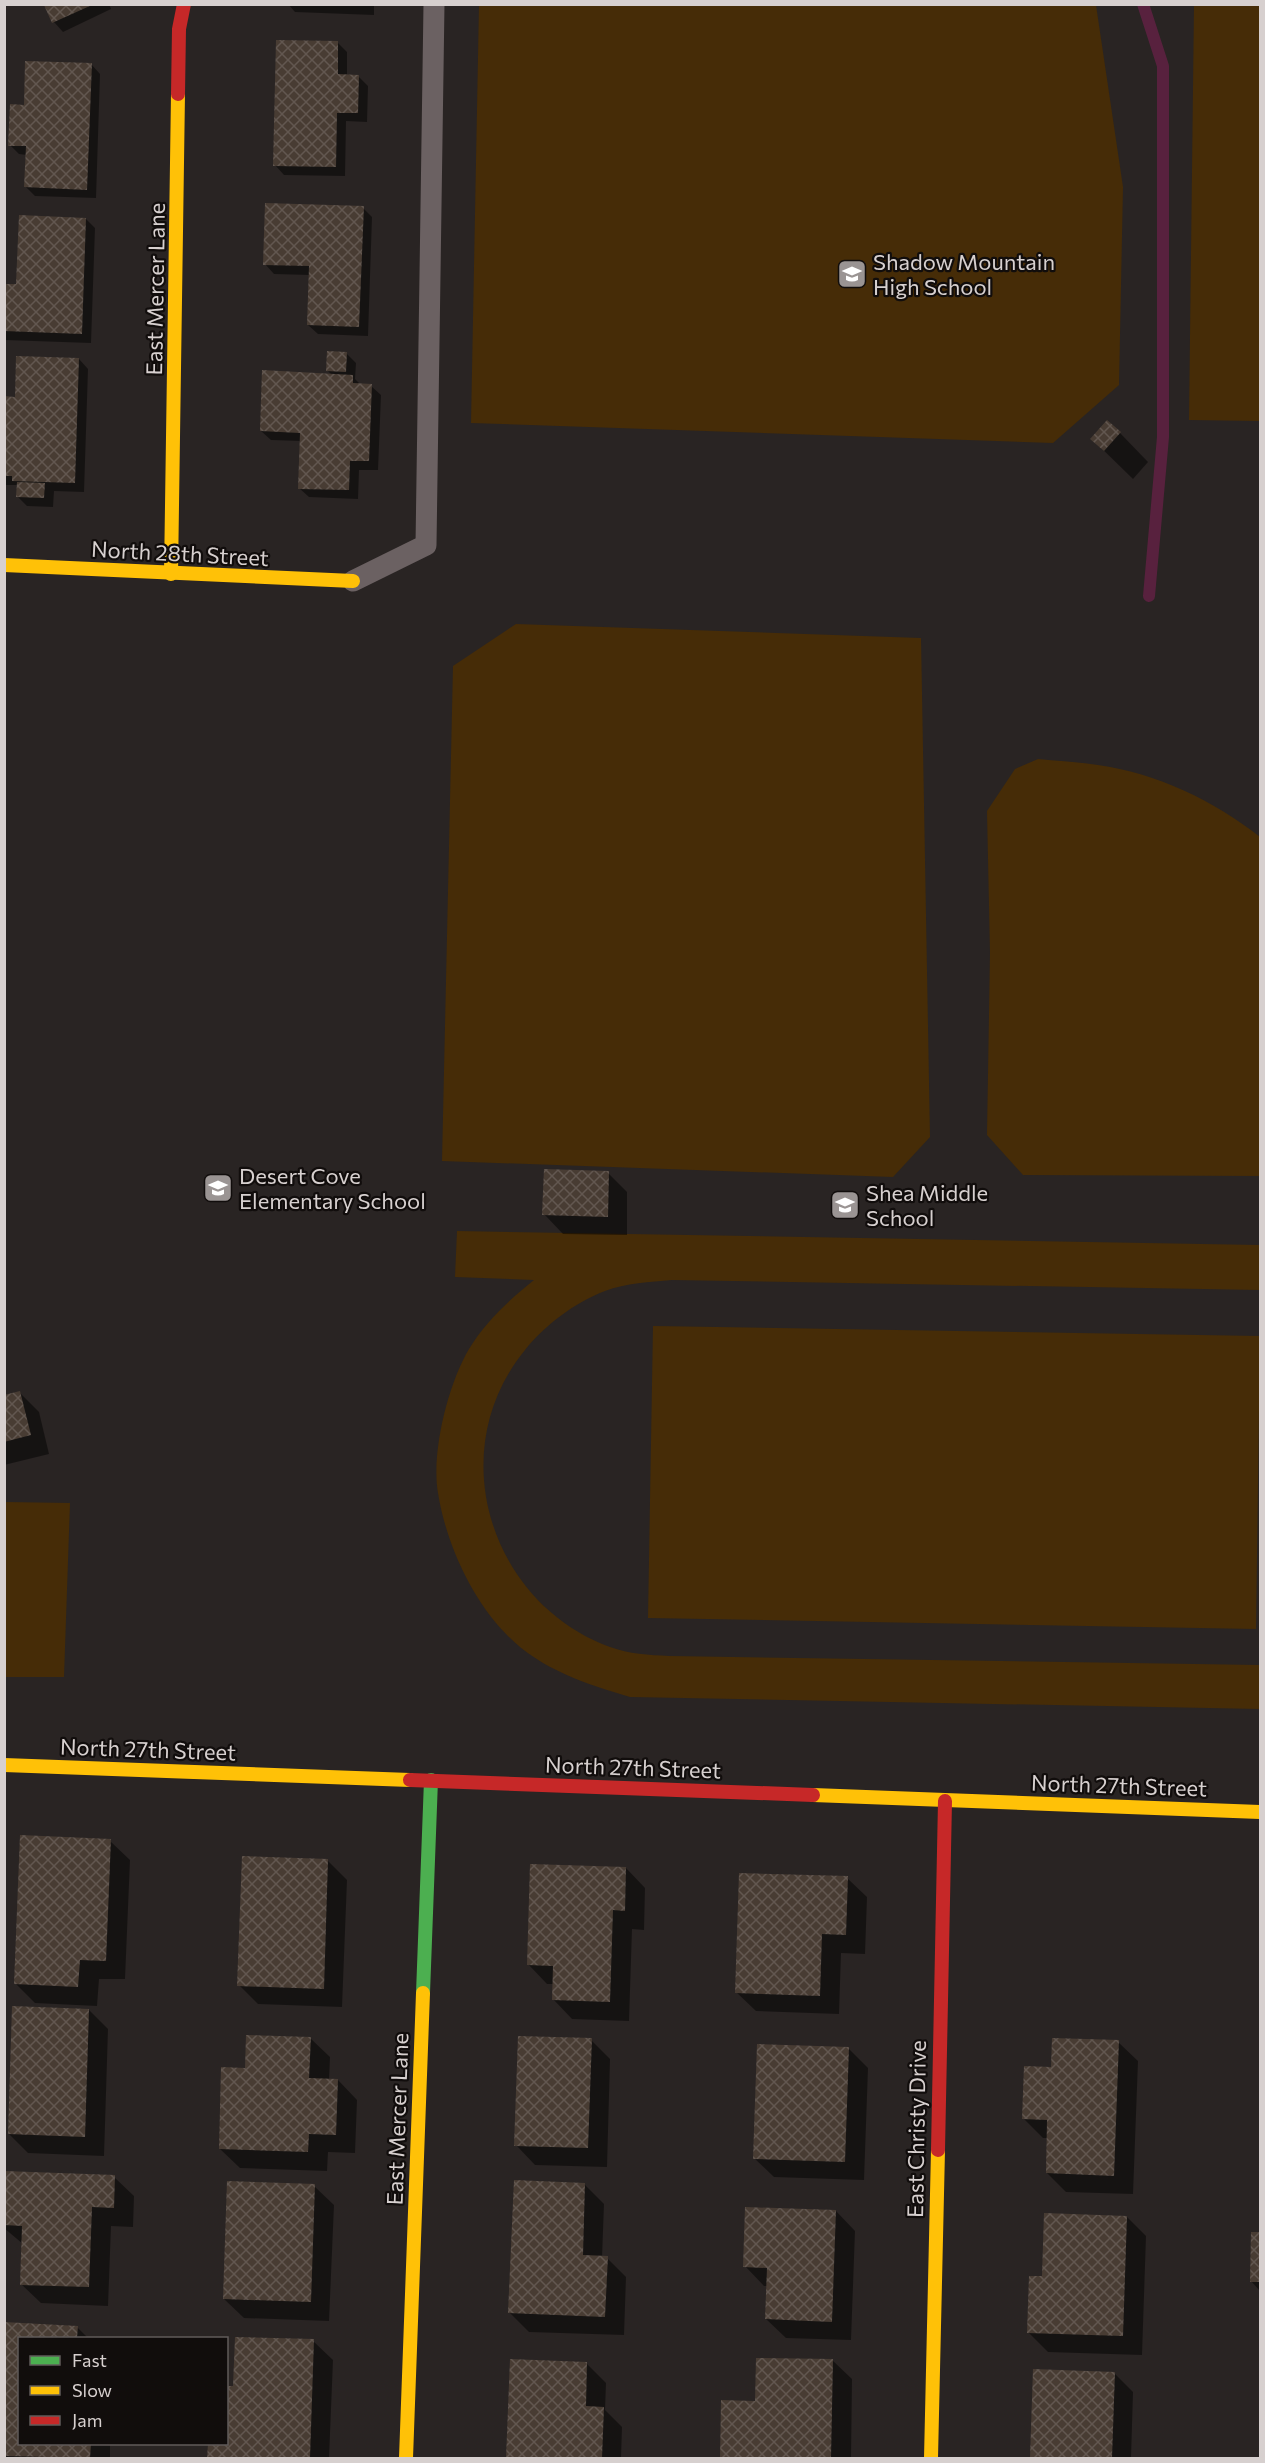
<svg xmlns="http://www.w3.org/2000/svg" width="1265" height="2463" viewBox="0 0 1265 2463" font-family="Commissioner,sans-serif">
<defs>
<pattern id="building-cross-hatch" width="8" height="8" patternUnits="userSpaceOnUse" patternTransform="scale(1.5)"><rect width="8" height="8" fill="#483c33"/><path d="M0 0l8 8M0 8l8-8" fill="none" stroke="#625750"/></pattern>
</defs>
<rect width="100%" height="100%" fill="#292423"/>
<g fill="#462c07">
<polygon points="479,5 1096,5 1123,187 1119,385 1053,443 471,423"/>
<polygon points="1194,5 1260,5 1260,421 1189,420"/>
<polygon points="516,624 921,638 930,1137 893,1177 442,1161 453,666"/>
<path d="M 1038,759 C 1058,761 1078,762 1098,765 C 1156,773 1215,801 1260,837 L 1260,1176 L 1023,1175 L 987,1135 L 990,953 L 987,811 L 1015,769 Z"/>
<path d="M 457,1231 L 1260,1245 L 1260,1290 L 672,1280 C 650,1282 626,1283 605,1291 C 574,1303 545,1325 525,1350 C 442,1451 490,1603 610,1647 C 629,1654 649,1655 669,1656 L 1260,1665 L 1260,1709 L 630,1697 C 586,1684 539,1669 506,1634 C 471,1598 446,1543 438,1493 C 431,1453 448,1384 469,1349 C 486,1321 509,1300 534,1280 L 455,1277 Z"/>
<polygon points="653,1326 1260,1336 1256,1629 648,1618"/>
<polygon points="5,1502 70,1503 64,1677 5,1677"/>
</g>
<g fill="#0007">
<polygon points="45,4 109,4 111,9 63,32 54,22"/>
<polygon points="288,4 374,4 374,15 295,12"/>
<polygon points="338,43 347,52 347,76 358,76 368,86 367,122 346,121 345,176 284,175 275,165"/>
<polygon points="91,64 100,74 96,198 35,196 26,187 27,155 19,154 10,145 25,107"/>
<polygon points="363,208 372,217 368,336 318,334 308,325 310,275 274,274 265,264"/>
<polygon points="86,219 95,228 91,343 4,340 4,285 18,286"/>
<polygon points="346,353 356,363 355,379 361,385 371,386 381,395 378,470 359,470 358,499 309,497 299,488 301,441 271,440 261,431 333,376 328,371"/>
<polygon points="79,359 88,369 84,492 54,491 53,507 27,506 18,497 18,485 4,485 4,398 16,398"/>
<polygon points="1120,433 1148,462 1133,479 1092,439"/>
<polygon points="608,1173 627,1192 627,1235 563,1234 544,1214"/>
<polygon points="20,1393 39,1412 49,1454 4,1465 4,1396"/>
<polygon points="110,1841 130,1860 125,1979 99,1979 97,2006 35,2003 16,1984"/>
<polygon points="328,1861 347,1880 342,2007 258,2004 239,1985"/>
<polygon points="626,1868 645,1888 644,1930 632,1929 629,2021 572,2019 553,1999 554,1984 547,1984 528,1964"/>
<polygon points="847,1878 867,1897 865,1954 841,1953 839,2014 756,2011 736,1992"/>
<polygon points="89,2010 108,2029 104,2156 28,2153 9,2134"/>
<polygon points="310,2038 330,2057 329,2080 338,2080 357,2100 355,2153 328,2152 327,2171 240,2168 220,2149 246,2069"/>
<polygon points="591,2040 610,2059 607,2167 535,2165 516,2145"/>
<polygon points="1118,2042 1138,2061 1133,2194 1066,2192 1047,2173 1048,2138 1043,2138 1024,2119"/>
<polygon points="849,2049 868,2068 864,2180 774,2177 754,2158"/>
<polygon points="4,2173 114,2177 134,2196 133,2227 111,2226 108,2306 41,2303 21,2284 23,2244 4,2228"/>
<polygon points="585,2185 604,2204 602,2258 607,2258 626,2277 624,2335 529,2332 510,2313"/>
<polygon points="314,2186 334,2205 329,2321 244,2318 224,2299"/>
<polygon points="836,2211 855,2231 851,2340 786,2338 766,2319 768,2286 764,2286 745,2266"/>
<polygon points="1127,2217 1146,2236 1142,2355 1048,2352 1028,2332"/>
<polygon points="1253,2234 1260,2234 1260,2291 1251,2281"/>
<polygon points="4,2324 77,2327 88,2338 20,2338 20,2444 110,2444 110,2458 4,2458"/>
<polygon points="313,2341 333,2360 329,2458 209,2458 209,2444 226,2444 234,2388"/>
<polygon points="832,2360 852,2379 851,2458 722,2458 722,2402 757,2402"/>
<polygon points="511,2361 587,2364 606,2383 605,2410 622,2427 621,2458 508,2458"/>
<polygon points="1034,2370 1114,2373 1133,2392 1131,2458 1031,2458"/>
</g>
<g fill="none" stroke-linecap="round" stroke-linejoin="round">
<polyline stroke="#58213e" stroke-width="12" points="1143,4 1163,66 1163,437 1149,596"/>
</g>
<g fill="url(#building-cross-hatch)">
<polygon points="44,5 92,5 52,23"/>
<polygon points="276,40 338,41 338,74 359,75 358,113 337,113 336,167 273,166"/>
<polygon points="25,61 92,63 87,190 24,187 26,146 8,146 10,104 24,105"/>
<polygon points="265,203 364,206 359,327 307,325 309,266 263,265"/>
<polygon points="19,215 86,218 82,334 4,331 4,284 16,284"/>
<polygon points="327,351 347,352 346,372 326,371"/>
<polygon points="16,356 79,358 75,483 12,481 12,476 4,476 4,396 15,397"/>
<polygon points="262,370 353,375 353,383 372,384 369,461 350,461 349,490 298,489 300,433 260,431"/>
<polygon points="1107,420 1121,432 1104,451 1090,439"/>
<polygon points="17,482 45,483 44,498 16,497"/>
<polygon points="544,1169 609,1171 608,1217 542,1215"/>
<polygon points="20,1391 31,1435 4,1442 4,1395"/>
<polygon points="20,1835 111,1839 106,1961 80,1960 78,1987 14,1984"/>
<polygon points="242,1856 328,1859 324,1989 237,1986"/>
<polygon points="530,1864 626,1867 625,1911 613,1910 610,2002 552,2000 553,1966 527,1965"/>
<polygon points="739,1873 848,1876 846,1935 822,1934 820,1996 735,1993"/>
<polygon points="12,2006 89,2009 85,2137 8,2134"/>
<polygon points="246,2035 311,2037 309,2078 338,2079 336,2135 309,2134 308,2152 219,2149 221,2067 245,2068"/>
<polygon points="518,2036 592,2038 588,2148 514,2146"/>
<polygon points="1052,2038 1119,2040 1114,2176 1046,2173 1047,2120 1022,2119 1024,2066 1051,2067"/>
<polygon points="757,2044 849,2047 845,2162 753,2159"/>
<polygon points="4,2171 115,2175 114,2208 92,2207 89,2287 20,2285 22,2226 4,2225"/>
<polygon points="514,2180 585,2183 583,2255 608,2256 605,2317 508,2313"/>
<polygon points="227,2181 315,2184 311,2302 223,2299"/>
<polygon points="745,2207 836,2210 832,2322 765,2319 767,2268 743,2267"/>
<polygon points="1044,2213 1127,2216 1123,2336 1027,2333 1029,2276 1042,2276"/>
<polygon points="1251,2232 1260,2232 1260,2282 1250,2282"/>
<polygon points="4,2322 78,2326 77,2338 20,2338 20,2444 91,2444 90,2458 4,2456"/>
<polygon points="235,2337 314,2339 310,2458 207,2458 208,2444 226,2444 226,2386 233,2386"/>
<polygon points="756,2358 833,2359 831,2458 720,2458 721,2400 755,2401"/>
<polygon points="510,2359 587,2362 586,2406 604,2407 602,2458 506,2458"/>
<polygon points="1033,2369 1115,2372 1112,2458 1030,2458"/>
</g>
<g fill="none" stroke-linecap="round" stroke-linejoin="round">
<polyline stroke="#6b6162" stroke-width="21" points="353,581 426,545 434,4"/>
<polyline stroke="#4caf50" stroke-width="14" points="423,1993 431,1780"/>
<g stroke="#ffc107" stroke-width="14">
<polyline points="4,565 353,581"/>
<polyline points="171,574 178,94"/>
<polyline points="4,1765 410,1780"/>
<polyline points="813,1795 1260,1812"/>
<polyline points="406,2458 423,1993"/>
<polyline points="931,2458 938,2150"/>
</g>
<g stroke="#c62828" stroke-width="14">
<polyline points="178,94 179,29 184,4"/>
<polyline points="410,1780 813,1795"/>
<polyline points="938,2150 945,1801"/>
</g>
</g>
<defs>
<g id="school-square" transform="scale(1.5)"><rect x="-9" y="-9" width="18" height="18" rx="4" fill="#9a9493" stroke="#110d0c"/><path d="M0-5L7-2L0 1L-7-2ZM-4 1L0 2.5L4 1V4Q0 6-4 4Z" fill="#fff"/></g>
</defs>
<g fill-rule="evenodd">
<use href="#school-square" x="852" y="274"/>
<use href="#school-square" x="218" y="1188"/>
<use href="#school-square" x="845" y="1205"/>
</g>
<g text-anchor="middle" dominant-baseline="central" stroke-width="4.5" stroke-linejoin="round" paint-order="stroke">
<g font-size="22" fill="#d7d0cf" stroke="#110d0c" text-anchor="start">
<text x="873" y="261">Shadow Mountain<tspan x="873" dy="25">High School</tspan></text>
<text x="239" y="1175">Desert Cove<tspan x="239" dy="25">Elementary School</tspan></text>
<text x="866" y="1192">Shea Middle<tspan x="866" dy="25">School</tspan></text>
</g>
<g font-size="22" fill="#d7d0cf" stroke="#110d0c">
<text transform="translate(155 289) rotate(-89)">East Mercer Lane</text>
<text transform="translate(180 553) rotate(3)">North 28th Street</text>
<text transform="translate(148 1749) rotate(2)">North 27th Street</text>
<text transform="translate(633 1767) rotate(2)">North 27th Street</text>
<text transform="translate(1119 1785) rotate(2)">North 27th Street</text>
<text transform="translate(397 2119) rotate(-88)">East Mercer Lane</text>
<text transform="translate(916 2129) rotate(-89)">East Christy Drive</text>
</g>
</g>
<rect width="1265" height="2463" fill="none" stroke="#d7d0cf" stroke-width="12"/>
<rect x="18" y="2337" width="210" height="108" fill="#110d0c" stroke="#605b5a" stroke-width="1.5"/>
<rect x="30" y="2356" width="30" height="9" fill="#4caf50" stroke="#605b5a" stroke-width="1.5"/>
<text x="72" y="2367" font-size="18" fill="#d7d0cf">Fast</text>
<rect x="30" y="2386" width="30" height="9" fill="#ffc107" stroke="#605b5a" stroke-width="1.5"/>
<text x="72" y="2397" font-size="18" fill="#d7d0cf">Slow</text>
<rect x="30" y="2416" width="30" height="9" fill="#c62828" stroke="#605b5a" stroke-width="1.5"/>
<text x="72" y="2427" font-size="18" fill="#d7d0cf">Jam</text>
</svg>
